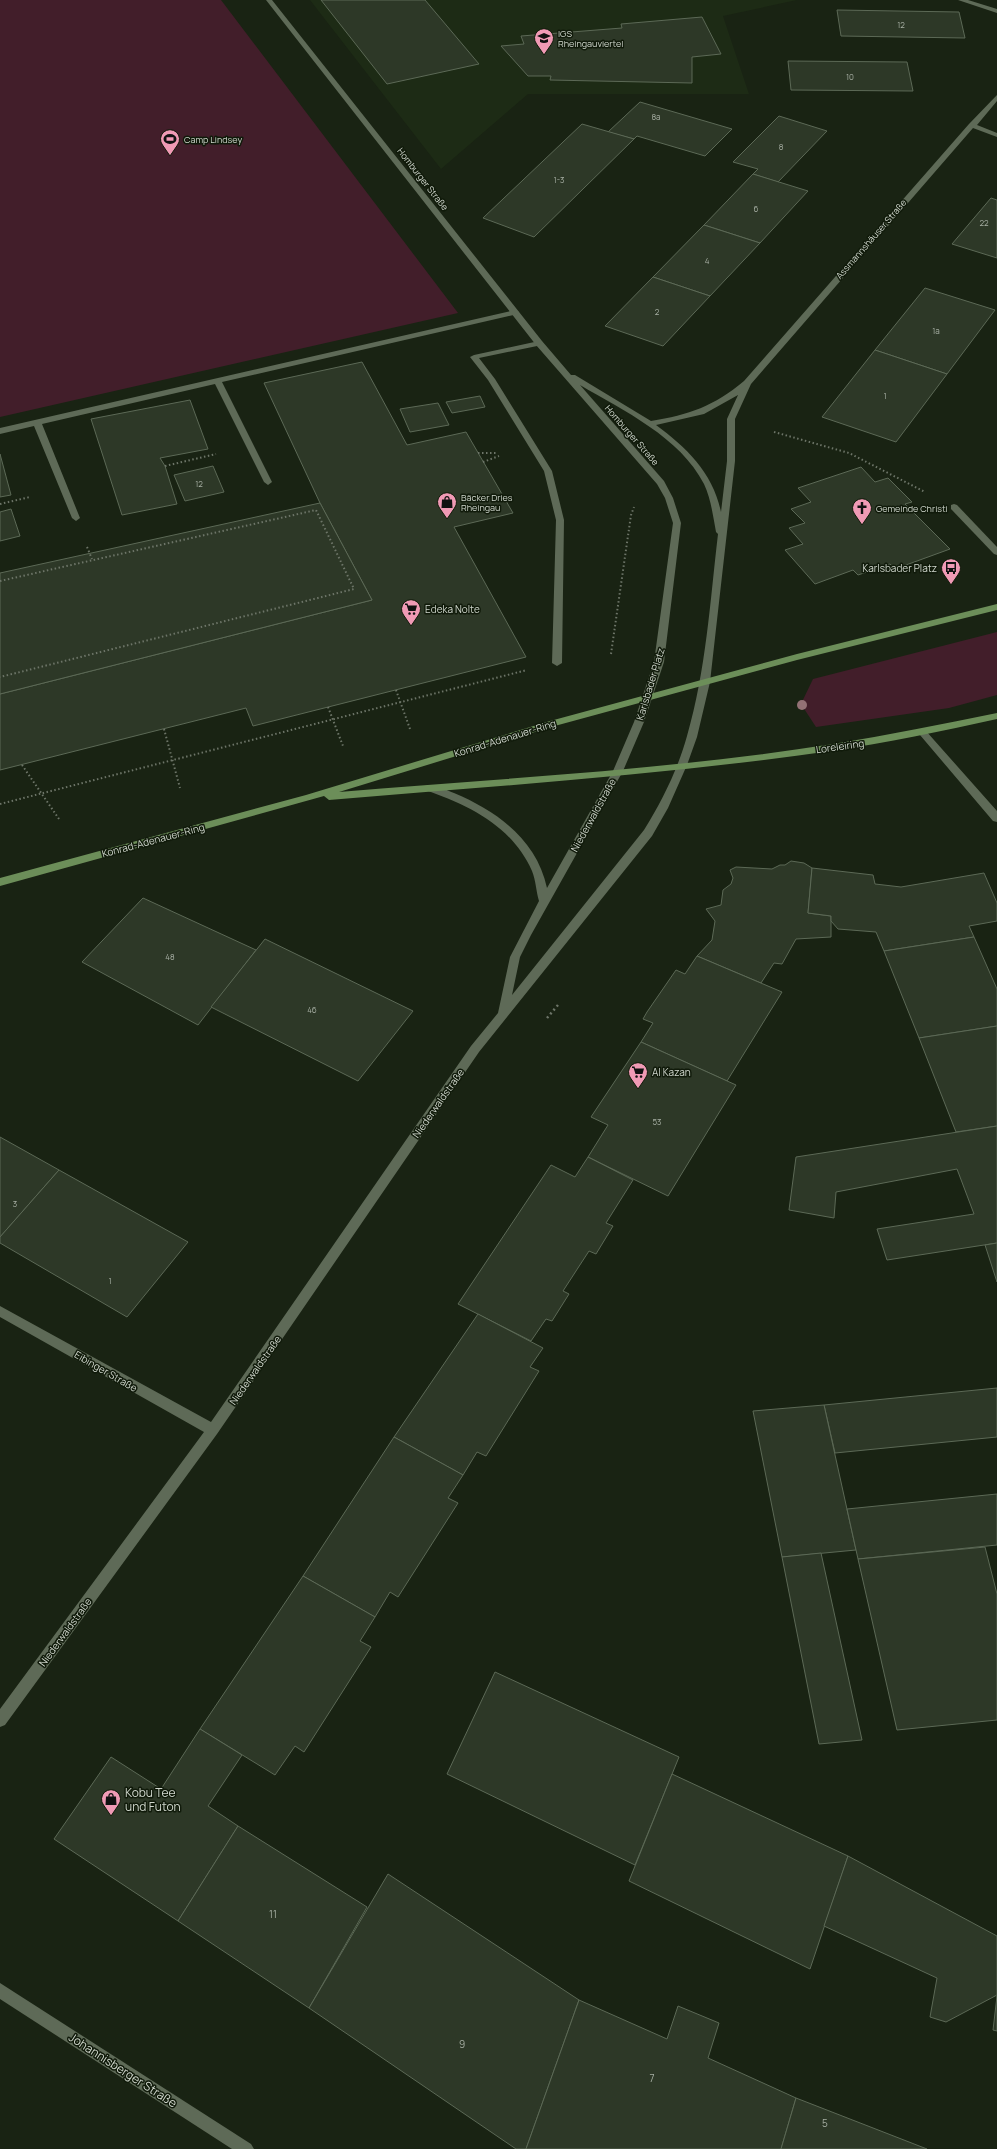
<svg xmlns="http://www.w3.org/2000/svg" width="997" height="2149" viewBox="0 0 997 2149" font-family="Manrope,sans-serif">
<rect width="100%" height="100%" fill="#192313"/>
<polygon fill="#1d2b15" points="310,0 797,0 723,16 749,94 528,94 441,169"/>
<g fill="#421e2a">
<polygon points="0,0 221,0 458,313 0,417"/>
<polygon points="997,632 997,695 949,708 816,727 801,704 813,679"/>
</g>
<g fill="#2d3827" stroke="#5c6956">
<polygon points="321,0 425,0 479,64 387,84"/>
<polygon points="837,10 959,12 965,38 841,36"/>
<polygon points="702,17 721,54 692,57 692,83 550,80 551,76 528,76 501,46 524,44 521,36 622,28 621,24"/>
<polygon points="788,61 907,62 913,91 791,90"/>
<polygon points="640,102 732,129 705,156 637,136 634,139 608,132"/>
<polygon points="779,116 827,131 778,182 753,174 758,169 733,162"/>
<polygon points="582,124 634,139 534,237 483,218"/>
<polygon points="753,174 808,191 760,243 704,225"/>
<polygon points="991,198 997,200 997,258 952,244"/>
<polygon points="704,225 760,243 710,296 653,277"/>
<polygon points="653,277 710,296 663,346 605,326"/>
<polygon points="925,288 995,310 947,374 875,350"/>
<polygon points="875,350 947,374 896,442 822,417"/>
<polygon points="362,362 407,445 466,432 513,513 454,527 526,657 253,726 246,708 0,770 0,694 372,600 320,503 264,383"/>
<polygon points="480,396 485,407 452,413 446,402"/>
<polygon points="190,400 208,449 160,458 165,466 177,504 122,515 91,419"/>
<polygon points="438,403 449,425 410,432 400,409"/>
<polygon points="0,454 11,495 0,497"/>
<polygon points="213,466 224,492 185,501 174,475"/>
<polygon points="861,467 875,482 888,478 912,502 905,504 950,549 895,569 890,564 858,575 853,570 815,584 785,550 803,544 789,528 805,523 791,509 811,502 798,488"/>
<polygon points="320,503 372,600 0,694 0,573"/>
<polygon points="11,509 20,536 0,541 0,512"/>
<polygon points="791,861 804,863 812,868 808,913 831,916 831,937 796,939 782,964 774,963 761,983 697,956 712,940 715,921 706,909 721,905 723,890 731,884 733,878 730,870 736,867 772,869 780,865 785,865"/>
<polygon points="812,868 873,875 875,884 901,887 984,873 997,903 997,921 969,926 974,937 884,951 876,932 838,929 831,921 831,916 808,913"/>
<polygon points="143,898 256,950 198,1025 82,962"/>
<polygon points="974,937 997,989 997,1026 919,1038 884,951"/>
<polygon points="265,939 413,1011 358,1081 211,1007"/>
<polygon points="697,956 782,992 727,1081 641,1042 653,1023 643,1019 647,1012 676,970 685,974"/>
<polygon points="997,1026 997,1126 956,1132 919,1038"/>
<polygon points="641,1042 736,1085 668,1196 588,1157 608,1125 591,1117"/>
<polygon points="997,1126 997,1243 887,1260 877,1229 974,1214 957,1169 836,1192 834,1218 789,1210 796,1157"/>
<polygon points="0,1137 59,1170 0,1237"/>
<polygon points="588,1157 633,1180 606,1223 613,1226 596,1254 589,1251 563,1291 569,1294 552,1321 546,1319 531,1341 458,1304 551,1165 575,1177"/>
<polygon points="59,1170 188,1242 127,1317 0,1243 0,1237"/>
<polygon points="997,1243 997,1282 985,1245"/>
<polygon points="478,1314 543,1348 530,1367 539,1371 486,1456 477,1452 463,1475 394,1437"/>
<polygon points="997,1388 997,1437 835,1453 824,1405"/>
<polygon points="824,1405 856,1550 782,1557 753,1411"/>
<polygon points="394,1437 463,1475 448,1498 458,1503 398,1597 390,1592 375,1617 303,1576"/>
<polygon points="997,1494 997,1545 858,1559 847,1509"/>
<polygon points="985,1547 997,1594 997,1720 897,1730 858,1559"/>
<polygon points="821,1553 862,1740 819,1744 782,1557"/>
<polygon points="303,1576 375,1617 360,1641 371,1647 304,1752 295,1746 275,1775 200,1729"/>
<polygon points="495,1672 679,1757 635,1865 447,1774"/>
<polygon points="200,1729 242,1755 208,1806 238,1826 178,1921 54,1839 111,1757 161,1789"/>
<polygon points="672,1774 848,1856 810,1969 629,1881"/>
<polygon points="238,1826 367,1907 309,2008 178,1921"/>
<polygon points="848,1856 997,1936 997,1995 946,2022 930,2017 937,1978 824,1926"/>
<polygon points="388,1874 579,2000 526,2149 516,2149 309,2008"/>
<polygon points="997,1996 997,2031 993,2030"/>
<polygon points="579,2000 667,2039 678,2006 719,2023 708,2058 796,2098 781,2149 526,2149"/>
<polygon points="796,2098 927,2149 781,2149"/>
</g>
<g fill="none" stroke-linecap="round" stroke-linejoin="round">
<g stroke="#6d7568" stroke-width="2" stroke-dasharray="1.5 2.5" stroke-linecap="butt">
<polyline points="774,432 849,453 925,492"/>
<polyline points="478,453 498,453"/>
<polyline points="483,462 499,456"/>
<polyline points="165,466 216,454"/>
<polyline points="0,504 30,497"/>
<polyline points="87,547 92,559"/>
<polyline points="0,581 316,510 354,589 0,677"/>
<polyline points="611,654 631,515 634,507"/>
<polyline points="396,690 410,729"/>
<polyline points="328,707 343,746"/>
<polyline points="164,729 180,788"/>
<polyline points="22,765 59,819"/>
<polyline points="0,804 527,670"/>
</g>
<polyline stroke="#6d7568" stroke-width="2.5" stroke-dasharray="2 3" stroke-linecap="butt" points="547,1018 558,1005"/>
<g fill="#5e6a57" fill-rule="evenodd">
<polygon points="958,0 968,0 997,9 997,13"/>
<polygon points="515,310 519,312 518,314 222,382 272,482 268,485 264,482 215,384 42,424 80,518 76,521 72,518 34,426 0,434 0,428"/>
<polygon points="539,341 543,343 542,345 479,358 495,379 552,471 564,520 562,663 557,666 552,663 556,520 544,471 488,380 470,357 474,355"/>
<polygon points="954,504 957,505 997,547 997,555 994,554 951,509 951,505"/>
</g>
<g fill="#5e6a57" fill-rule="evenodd">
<path d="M 266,0 L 272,0 L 542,341 L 571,375 L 575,375 L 651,421 C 689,415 714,406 744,381 L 969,124 L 997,95 L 997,101 L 977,125 L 997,133 L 997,137 L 973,128 L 751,384 L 735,419 L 735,461 L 710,682 L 697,737 L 687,765 L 668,808 L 652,836 L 479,1052 L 217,1434 L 5,1725 L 0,1727 L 0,1709 L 204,1432 L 0,1317 L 0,1306 L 211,1422 L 471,1046 L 498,1013 L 510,957 L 539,901 C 536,891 536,881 532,871 C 512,826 469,805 425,790 L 423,788 L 425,786 C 433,783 446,790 454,793 C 497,811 537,840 547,888 L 613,771 L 634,722 L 654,662 L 673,523 L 665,498 L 657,484 L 536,345 ZM 580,385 C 624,411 680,437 704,484 C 711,499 713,516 716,532 L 718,534 C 710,602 706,671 687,736 C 678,769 662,801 644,830 L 512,995 L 520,957 L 531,935 L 623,771 L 644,722 L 664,662 L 681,523 L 673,498 L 664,481 ZM 738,395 L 727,419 L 727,461 L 721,512 C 713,473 687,448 656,425 L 704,414 Z"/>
<polygon points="923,730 926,731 997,811 997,822 993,821 920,735 918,733"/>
<polygon points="0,1983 251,2144 254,2149 232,2149 0,1999"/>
</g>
<path fill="#6c8e59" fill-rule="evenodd" d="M 997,604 L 997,610 L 797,660 L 551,727 L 339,792 C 503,778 670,770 833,744 C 888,735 943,724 997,713 L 997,719 C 942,731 887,743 831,751 C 664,775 496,786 329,800 L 324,796 L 0,886 L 0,878 L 306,795 L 550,721 L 797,654 Z"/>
</g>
<circle fill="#937175" cx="802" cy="705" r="5"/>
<defs>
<g id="school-pin" transform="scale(1)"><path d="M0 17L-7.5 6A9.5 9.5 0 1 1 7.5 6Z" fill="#f09ab5" stroke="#101a0a"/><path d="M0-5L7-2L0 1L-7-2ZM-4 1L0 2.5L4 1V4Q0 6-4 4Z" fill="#111"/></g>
<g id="stadium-pin" transform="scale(1)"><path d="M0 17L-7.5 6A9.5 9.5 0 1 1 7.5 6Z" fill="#f09ab5" stroke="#101a0a"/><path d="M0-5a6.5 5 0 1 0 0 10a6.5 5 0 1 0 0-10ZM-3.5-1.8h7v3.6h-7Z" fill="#111"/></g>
<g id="shop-pin" transform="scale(1)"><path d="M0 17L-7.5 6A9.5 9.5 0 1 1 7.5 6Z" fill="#f09ab5" stroke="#101a0a"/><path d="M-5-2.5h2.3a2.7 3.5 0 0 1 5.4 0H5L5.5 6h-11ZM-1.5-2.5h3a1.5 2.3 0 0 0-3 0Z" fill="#111"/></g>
<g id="church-pin" transform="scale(1)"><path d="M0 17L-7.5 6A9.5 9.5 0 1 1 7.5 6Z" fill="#f09ab5" stroke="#101a0a"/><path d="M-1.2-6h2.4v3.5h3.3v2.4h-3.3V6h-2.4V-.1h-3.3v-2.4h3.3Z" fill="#111"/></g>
<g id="bus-pin" transform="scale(1)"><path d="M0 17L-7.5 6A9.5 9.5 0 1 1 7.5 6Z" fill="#f09ab5" stroke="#101a0a"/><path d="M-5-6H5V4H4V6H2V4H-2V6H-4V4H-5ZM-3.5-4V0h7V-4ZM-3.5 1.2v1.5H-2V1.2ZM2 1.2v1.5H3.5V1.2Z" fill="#111"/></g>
<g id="supermarket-pin" transform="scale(1)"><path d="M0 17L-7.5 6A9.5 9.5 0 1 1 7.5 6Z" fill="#f09ab5" stroke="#101a0a"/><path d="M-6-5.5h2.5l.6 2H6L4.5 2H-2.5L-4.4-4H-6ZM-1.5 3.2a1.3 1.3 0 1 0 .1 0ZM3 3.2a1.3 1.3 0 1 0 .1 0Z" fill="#111"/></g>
</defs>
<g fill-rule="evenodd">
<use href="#school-pin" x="544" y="38"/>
<use href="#stadium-pin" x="170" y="139"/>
<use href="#shop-pin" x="447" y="502"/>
<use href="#church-pin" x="862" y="508"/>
<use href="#bus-pin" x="951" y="568"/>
<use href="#supermarket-pin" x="411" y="609"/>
<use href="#supermarket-pin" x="638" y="1072"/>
<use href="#shop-pin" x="111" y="1799"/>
</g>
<g text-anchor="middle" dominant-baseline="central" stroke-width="3" stroke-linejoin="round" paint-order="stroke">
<g font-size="8" fill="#a7afa4">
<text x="901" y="24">12</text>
<text x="850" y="76">10</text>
<text x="656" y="116">8a</text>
<text x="781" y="146">8</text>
<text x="559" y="179">1-3</text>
<text x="756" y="208">6</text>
<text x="984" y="222">22</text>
<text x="707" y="260">4</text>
<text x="657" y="311">2</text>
<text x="936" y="330">1a</text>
<text x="885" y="395">1</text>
<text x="199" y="483">12</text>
<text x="170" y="956">48</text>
<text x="312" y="1009">46</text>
<text x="657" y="1121">53</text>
<text x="15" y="1203">3</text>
<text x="110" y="1280">1</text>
</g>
<g font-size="9" fill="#d0d7cd" stroke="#101a0a" text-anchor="start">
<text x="558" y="33">IGS<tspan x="558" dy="10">Rheingauviertel</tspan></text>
<text x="184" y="139">Camp Lindsey</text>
<text x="461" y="497">Bäcker Dries<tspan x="461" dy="10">Rheingau</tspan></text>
<text x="876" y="508">Gemeinde Christi</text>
</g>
<g font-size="9" fill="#d0d7cd" stroke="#101a0a">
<text transform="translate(423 179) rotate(52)">Homburger Straße</text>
<text transform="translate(871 239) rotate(-49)">Assmannshäuser Straße</text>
<text transform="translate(632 435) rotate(49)">Homburger Straße</text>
</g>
<g font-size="10" fill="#d0d7cd" stroke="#101a0a" text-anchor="start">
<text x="937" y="568" text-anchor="end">Karlsbader Platz</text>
<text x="425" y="609">Edeka Nolte</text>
<text x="652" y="1072">Al Kazan</text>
</g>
<g font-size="10" fill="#d0d7cd" stroke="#101a0a">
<text transform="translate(650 684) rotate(-73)">Karlsbader Platz</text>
<text transform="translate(505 738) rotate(-17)">Konrad-Adenauer-Ring</text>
<text transform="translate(840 746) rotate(-8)">Loreleiring</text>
<text transform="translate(593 815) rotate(-61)">Niederwaldstraße</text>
<text transform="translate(153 840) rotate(-15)">Konrad-Adenauer-Ring</text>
<text transform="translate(438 1103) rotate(-55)">Niederwaldstraße</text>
<text transform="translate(255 1370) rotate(-55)">Niederwaldstraße</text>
<text transform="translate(106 1371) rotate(30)">Eibinger Straße</text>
<text transform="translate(65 1632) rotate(-54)">Niederwaldstraße</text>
</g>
<g font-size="10" fill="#a7afa4">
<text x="273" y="1914">11</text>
<text x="462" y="2044">9</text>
<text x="652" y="2078">7</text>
<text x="825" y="2123">5</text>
</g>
<g font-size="12" fill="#d0d7cd" stroke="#101a0a" text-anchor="start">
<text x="125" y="1792">Kobu Tee<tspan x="125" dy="14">und Futon</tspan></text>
</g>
<g font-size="12" fill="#d0d7cd" stroke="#101a0a">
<text transform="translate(123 2070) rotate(33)">Johannisberger Straße</text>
</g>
</g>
</svg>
